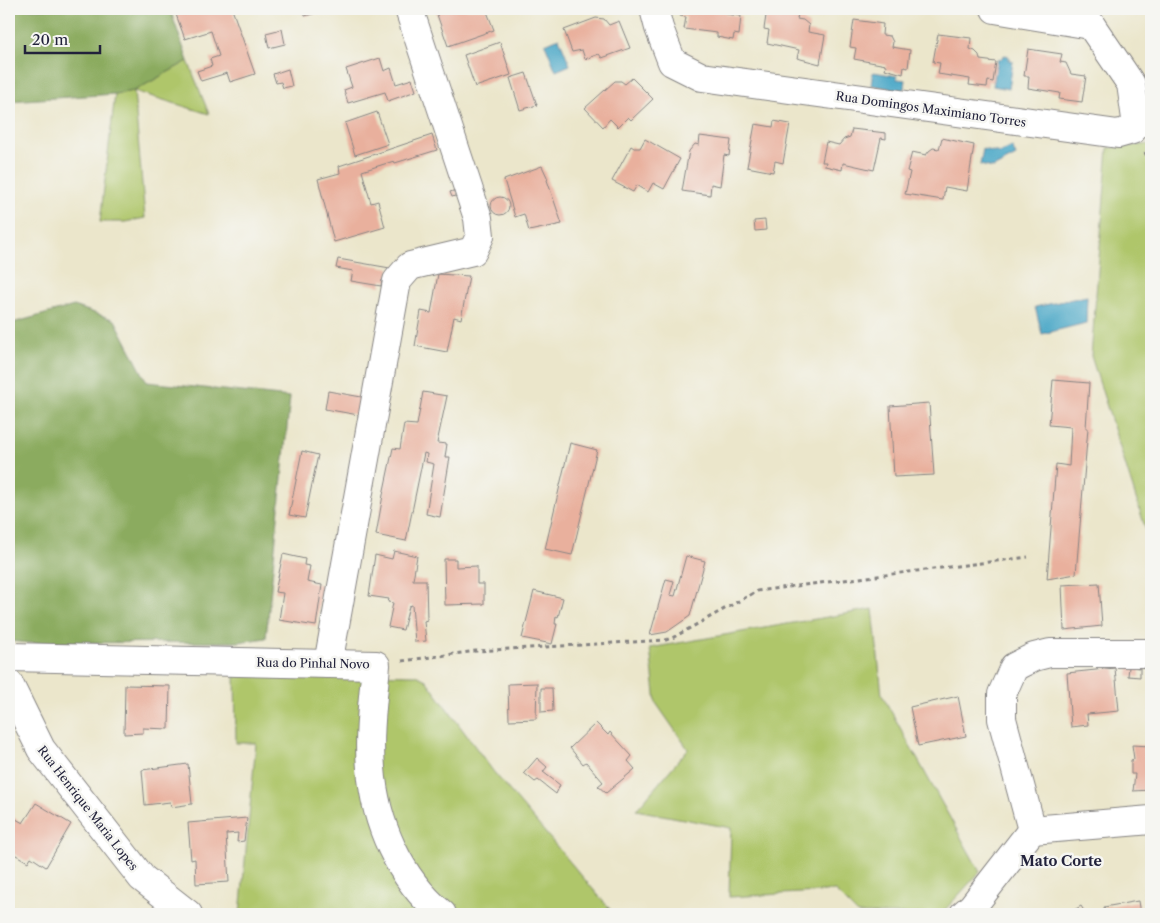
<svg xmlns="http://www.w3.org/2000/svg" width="1160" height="923" viewBox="0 0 1160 923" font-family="'Libre Caslon Text',serif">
<rect width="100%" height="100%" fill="#f6f6f2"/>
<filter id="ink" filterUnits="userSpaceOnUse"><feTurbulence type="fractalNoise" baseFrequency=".02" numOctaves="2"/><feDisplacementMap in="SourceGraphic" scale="10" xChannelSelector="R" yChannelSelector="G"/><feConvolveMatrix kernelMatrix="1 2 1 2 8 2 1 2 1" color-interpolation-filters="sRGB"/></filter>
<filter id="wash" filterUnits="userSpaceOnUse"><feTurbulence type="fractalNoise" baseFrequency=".0096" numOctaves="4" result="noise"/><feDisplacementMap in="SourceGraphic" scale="20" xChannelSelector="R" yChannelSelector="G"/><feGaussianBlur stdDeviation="1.12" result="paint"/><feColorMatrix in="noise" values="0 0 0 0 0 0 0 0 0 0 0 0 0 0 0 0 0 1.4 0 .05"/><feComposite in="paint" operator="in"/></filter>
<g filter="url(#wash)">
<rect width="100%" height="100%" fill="#ebe6cb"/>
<g fill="#afc66b" stroke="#687453">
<polygon points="188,61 209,114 134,91 145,218 125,222 100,222 115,94 134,91"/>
<polygon points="1151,144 1151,546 1091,356 1108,148"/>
<polygon points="873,609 882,695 980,872 941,914 858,914 835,891 729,897 731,828 636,810 688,749 656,703 650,648"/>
<polygon points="235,672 416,675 426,680 493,771 614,914 240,914 256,743 236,743"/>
</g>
<g fill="#8bab5f" stroke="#56664d">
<polygon points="9,9 170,9 188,61 134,91 115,94 9,101"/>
<polygon points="74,306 115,320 147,382 290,397 266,638 239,642 28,643 9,641 9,324"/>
</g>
<g fill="#47a6c6" stroke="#346480">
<polygon points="559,38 570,65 556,71 545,44"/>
<polygon points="1006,55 1009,57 1009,60 1013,61 1009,89 993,86 998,59 1001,59 1003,56"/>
<polygon points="873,72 897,76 897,79 906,80 904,91 871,85"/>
<polygon points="1012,147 1016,156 993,168 980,165 983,149 1000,153"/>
<polygon points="1087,296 1086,323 1042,334 1035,307"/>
</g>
<g id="blocks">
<g fill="#e9b09d">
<polygon points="174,9 232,9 255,74 230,82 227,73 201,81 197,71 212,66 210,59 219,56 211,31 185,39"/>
<polygon points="303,9 315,9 316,13 305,16"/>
<polygon points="435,9 486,9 494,30 448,46"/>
<polygon points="681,9 725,9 726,14 741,16 739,35 734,34 733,40 717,37 717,33 684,29 686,17 680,16"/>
<polygon points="767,9 799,9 797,19 803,20 809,25 808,32 825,35 820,64 797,58 799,50 767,43 769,30 764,29"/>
<polygon points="596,18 604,19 609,25 619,21 630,48 602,58 599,54 585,59 582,50 572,52 564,30"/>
<polygon points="854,20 883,24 882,35 890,36 893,42 892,47 910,50 908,68 904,67 903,74 885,69 886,65 854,59 856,48 850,47"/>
<polygon points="282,29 285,44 269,48 266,33"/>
<polygon points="938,34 971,38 970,49 975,51 979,55 980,60 996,62 993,82 988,81 987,87 969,85 970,79 938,74 940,63 933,62"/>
<polygon points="500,42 511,75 475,87 464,55"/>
<polygon points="1028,49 1062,54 1060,62 1066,63 1071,74 1086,76 1082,102 1059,99 1060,93 1028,88 1029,76 1024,76"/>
<polygon points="380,58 384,71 391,68 396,84 412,79 416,91 388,101 385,92 348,103 344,90 352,87 346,69"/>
<polygon points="288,69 292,86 283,88 281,82 276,83 273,74"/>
<polygon points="526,73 537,105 520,110 510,78"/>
<polygon points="632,78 653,99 631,120 628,117 618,127 610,119 603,127 585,108 615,81 621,81 625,84"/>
<polygon points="377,112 388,144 355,155 345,123"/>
<polygon points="774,121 790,124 783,163 775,161 773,172 747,167 755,124 773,127"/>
<polygon points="852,129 886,133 886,139 881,138 874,170 843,163 842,170 825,166 826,162 822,162 826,142 839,145 844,139 850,137"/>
<polygon points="432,135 437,150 395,163 394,161 362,171 371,203 378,201 385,227 334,242 318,179 340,173 339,166"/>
<polygon points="700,136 731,140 729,156 724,155 720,186 711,184 710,195 682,191 689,151 695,144 699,145"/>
<polygon points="942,138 974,145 967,191 945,187 943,200 905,194 910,172 907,171 912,152 926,155 929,151 933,148 939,149"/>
<polygon points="645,139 680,159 664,189 653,183 648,192 637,185 633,192 612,181 631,146 634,148 640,148"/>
<polygon points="542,166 548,179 547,180 562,224 529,231 524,214 515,217 504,180"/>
<polygon points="456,190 458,195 452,197 450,192"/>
<circle cx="500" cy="206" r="9"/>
<polygon points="765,220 766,230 755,231 754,221"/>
<polygon points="338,259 390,268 388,281 382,280 381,286 351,281 353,271 336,268"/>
<polygon points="438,274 469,276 461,319 454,317 447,352 415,346 421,311 431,313"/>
<polygon points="1053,380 1089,383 1086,428 1088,428 1076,574 1047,579 1056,464 1069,466 1071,427 1049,425"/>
<polygon points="328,391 367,398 364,416 325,409"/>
<polygon points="423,392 447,396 437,443 447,444 445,457 450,457 440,517 426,514 434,464 426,462 427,454 424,453 406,541 376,535 383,495 393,448 400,449 404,424 417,425"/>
<polygon points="929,403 934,475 894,477 890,406"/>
<polygon points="570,443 597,450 572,555 545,549"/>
<polygon points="302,451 318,455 305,518 289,515"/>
<polygon points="394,551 417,556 413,580 426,580 427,620 424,621 426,641 415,642 412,605 409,606 403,630 388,627 393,603 388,602 389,599 369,596 375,555 392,559"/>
<polygon points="283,554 305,559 304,565 310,566 307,582 322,585 316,626 279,620 283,593 275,592"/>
<polygon points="686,556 705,561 690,616 667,632 650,635 666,579 674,581 670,595 675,596"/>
<polygon points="444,559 456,559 456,567 477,566 477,584 484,584 484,604 445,605"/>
<polygon points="1099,583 1102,626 1064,630 1062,585"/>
<polygon points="534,591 563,598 558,617 556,616 555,624 557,624 552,644 522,638"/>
<polygon points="1129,667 1140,668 1140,677 1128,676"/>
<polygon points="1115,668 1119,711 1087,714 1088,725 1071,727 1067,673"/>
<polygon points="537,683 536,719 509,720 508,684"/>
<polygon points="125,685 170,686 169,729 143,728 143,733 124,734"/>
<polygon points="541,688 552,688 553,711 541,712"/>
<polygon points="958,696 966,736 918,746 910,707"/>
<polygon points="596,723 608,735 610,732 632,756 628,761 635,769 606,793 598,786 603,782 586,762 583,764 570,748"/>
<polygon points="1132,745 1151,746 1151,790 1133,791 1135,774 1131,774 1131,760 1134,759"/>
<polygon points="537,758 547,767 543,772 560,785 556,794 538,780 535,782 524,773"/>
<polygon points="188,764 192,804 171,807 170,802 145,805 142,770"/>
<polygon points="36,803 71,824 46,867 31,857 28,862 9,851 9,815 23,823"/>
<polygon points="247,818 244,841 237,842 238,833 226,834 229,882 196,884 195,859 191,860 188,823"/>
<polygon points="1138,901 1140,914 1105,914 1104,907"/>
<polygon points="1081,906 1086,914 1067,914"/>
</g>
</g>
</g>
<g filter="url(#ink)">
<use href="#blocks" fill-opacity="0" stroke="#868483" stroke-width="1"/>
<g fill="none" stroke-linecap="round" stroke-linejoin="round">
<g stroke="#868483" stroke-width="30">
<g id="street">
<polyline points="654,9 659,28 672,62 702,77 1118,134 1132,130 1136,119 1131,84 1080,9"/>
<polyline points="995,9 1091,25"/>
<path d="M 9,657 L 376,665 C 373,699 368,734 371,768 C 375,823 399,878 442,914"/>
<polyline points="328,664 397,281 410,266 473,251 480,236 478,218 409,9"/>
<polyline points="9,684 41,749 142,878 188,914"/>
<polyline points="1032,830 1002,719 1002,694 1014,667 1034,657 1050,653 1151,653"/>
<polyline points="1032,830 1151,820"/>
<polyline points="964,914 972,907 1032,830"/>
</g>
</g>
<g stroke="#868483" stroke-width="3" stroke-dasharray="4 4" stroke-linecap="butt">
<polyline points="1145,152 1151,165"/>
<polyline points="402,661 476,651 666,640 674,637 757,591 1028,557"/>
</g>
<use href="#street" stroke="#fff" stroke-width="28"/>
</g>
</g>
<g text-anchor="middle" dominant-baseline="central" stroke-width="5" stroke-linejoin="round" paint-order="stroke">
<g font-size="12" fill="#22223b" stroke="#f6f6f2">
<text transform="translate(931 109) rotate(8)">Rua Domingos Maximiano Torres</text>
<text transform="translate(313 663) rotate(1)">Rua do Pinhal Novo</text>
<text transform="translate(88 808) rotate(52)">Rua Henrique Maria Lopes</text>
</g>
<g font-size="14" font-weight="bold" fill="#22223b" stroke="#f6f6f2">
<text x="1061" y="861">Mato Corte</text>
</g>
</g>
<rect width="1160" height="923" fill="none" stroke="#f6f6f2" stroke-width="30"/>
<path d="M25 45v8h75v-8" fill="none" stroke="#22223b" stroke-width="2.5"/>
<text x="32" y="45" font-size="15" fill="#22223b" stroke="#f6f6f2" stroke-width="4" paint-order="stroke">20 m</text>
</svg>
